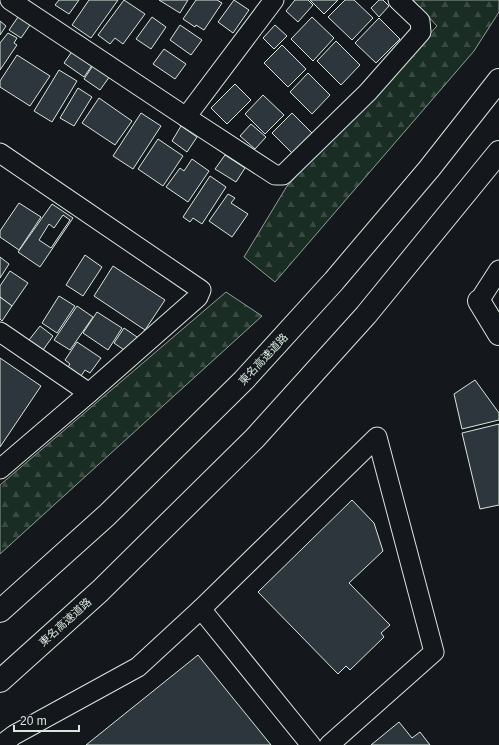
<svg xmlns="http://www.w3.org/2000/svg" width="499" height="745" viewBox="0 0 499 745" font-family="Helvetica,'Noto Sans JP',sans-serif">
<defs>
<pattern id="forest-firs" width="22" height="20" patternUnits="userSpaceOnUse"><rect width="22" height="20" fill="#1a2d24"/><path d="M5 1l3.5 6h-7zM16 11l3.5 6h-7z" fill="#3b4b43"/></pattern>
</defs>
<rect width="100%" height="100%" fill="#14181c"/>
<g fill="url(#forest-firs)" stroke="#939e99">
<polygon points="413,0 499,0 499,12 474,51 275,282 244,257 287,186 437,26"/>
<polygon points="226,292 262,316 0,554 0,485"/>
</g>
<g fill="#2c363c" stroke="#d8e6dc" fill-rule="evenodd">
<polygon points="59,0 79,0 69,14 55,5"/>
<polygon points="89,0 118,0 91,38 72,25"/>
<polygon points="124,0 145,14 123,44 115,38 110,44 98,35"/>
<polygon points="159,0 188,0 180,13"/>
<polygon points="196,0 217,0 222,3 204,30 196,25 195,27 183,19"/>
<polygon points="234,0 249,10 233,33 218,22"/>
<polygon points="295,0 308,0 313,5 298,22 286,11"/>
<polygon points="310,0 338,0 324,14"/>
<polygon points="345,0 354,0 373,18 352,40 328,17"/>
<polygon points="379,0 383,0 389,6 379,17 371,8"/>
<polygon points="18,17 30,25 21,38 9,30"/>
<polygon points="152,17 166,27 151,49 136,39"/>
<polygon points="312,17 334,38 313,61 291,39"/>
<polygon points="379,18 400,39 376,63 355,43"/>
<polygon points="0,21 6,26 0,35"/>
<polygon points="180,25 202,40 191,55 170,40"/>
<polygon points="275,25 287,36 274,49 263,38"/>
<polygon points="8,33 17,38 14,43 17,45 0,70 0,43"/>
<polygon points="336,41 360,65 341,85 317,61"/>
<polygon points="282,45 306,69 288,87 264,63"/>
<polygon points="164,49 186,64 175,79 153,64"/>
<polygon points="73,50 93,64 84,77 64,63"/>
<polygon points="17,55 50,76 30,106 0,87 0,81"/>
<polygon points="94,64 110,76 100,90 84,79"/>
<polygon points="59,70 77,81 52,122 34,111"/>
<polygon points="308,73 330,95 312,114 290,92"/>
<polygon points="235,84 251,100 227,124 211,108"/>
<polygon points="78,88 92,97 74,126 60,118"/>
<polygon points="263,95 284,115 265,134 245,114"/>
<polygon points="99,98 132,121 115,145 82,123"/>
<polygon points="141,113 161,126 133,169 113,156"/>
<polygon points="292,113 312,133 292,153 272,133"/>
<polygon points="251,124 266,137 255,149 240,136"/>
<polygon points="181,126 197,137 187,152 172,141"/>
<polygon points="158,139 183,156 163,186 138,169"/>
<polygon points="225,155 245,168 236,182 215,169"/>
<polygon points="192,159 209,171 188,202 166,187 180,168 184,171"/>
<polygon points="210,176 226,187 202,224 193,218 190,222 183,217"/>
<polygon points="228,194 235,198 231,203 248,214 232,237 209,221"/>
<polygon points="19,203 41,217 19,250 0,237 0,231"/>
<path d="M 52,204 L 73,218 L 40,267 L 18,252 ZM 63,215 L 70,220 L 51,248 L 39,240 L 49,224 L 54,228 Z"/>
<polygon points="85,255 102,267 83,296 66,285"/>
<polygon points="0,257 9,264 0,278"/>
<polygon points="113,266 165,300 145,330 94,296"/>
<polygon points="10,271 28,283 12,306 0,297 0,286"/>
<polygon points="59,296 75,306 57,333 42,323"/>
<polygon points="0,297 12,306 2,321 0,319"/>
<polygon points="77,306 93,317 70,350 54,340"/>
<polygon points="97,312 122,328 108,350 83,333"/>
<polygon points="40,326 53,336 43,350 29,340"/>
<polygon points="124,328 137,337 127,352 114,343"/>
<polygon points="77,342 101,358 90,373 85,370 81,376 68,367 70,364 65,360"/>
<polygon points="0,358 41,386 0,447"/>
<polygon points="475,380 499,413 499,420 462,429 454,394"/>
<polygon points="499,424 499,505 480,509 462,433"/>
<polygon points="352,500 374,523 383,551 349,583 390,625 381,633 384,637 350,670 346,666 338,674 258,592"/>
<polygon points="198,655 271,745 86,745"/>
<polygon points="399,722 412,738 420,732 430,745 371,745"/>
</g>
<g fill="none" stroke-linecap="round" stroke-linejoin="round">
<g stroke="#d8e6dc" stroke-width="21">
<g id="minor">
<polyline points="10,0 186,117 275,175 283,175 368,92 421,32 420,21 398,0"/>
<polyline points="186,117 274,0"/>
<polyline points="0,153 201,290 198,297 89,393 0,469"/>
<polyline points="479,301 499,270"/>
<polyline points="0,332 89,393"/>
<polyline points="201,609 311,745"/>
<polyline points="1,745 14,735 138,667 201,609 377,437 434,652 329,745"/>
</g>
</g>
<g stroke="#d8e6dc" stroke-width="24">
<polyline id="tertiary" points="479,301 499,334"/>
</g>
<g stroke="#d8e6dc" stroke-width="24">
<g id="motorway">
<polyline points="0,611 107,515 244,380 334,281 429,169 499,80"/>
<polyline points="0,681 100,591 255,438 366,315 499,152"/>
</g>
</g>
<use href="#minor" stroke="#14181c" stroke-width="19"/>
<use href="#tertiary" stroke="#14181c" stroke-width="22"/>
<use href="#motorway" stroke="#14181c" stroke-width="22"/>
</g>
<g text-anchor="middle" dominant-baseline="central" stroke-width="3" stroke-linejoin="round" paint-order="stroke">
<g font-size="11" fill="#d8e6dc" stroke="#14181c">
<text transform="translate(263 359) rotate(-47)">東名高速道路</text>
<text transform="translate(65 622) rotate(-42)">東名高速道路</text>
</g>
</g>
<path d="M14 725v6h65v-6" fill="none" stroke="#d8e6dc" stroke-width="2"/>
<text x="20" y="725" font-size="12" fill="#d8e6dc" stroke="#14181c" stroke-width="3" paint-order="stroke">20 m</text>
</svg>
